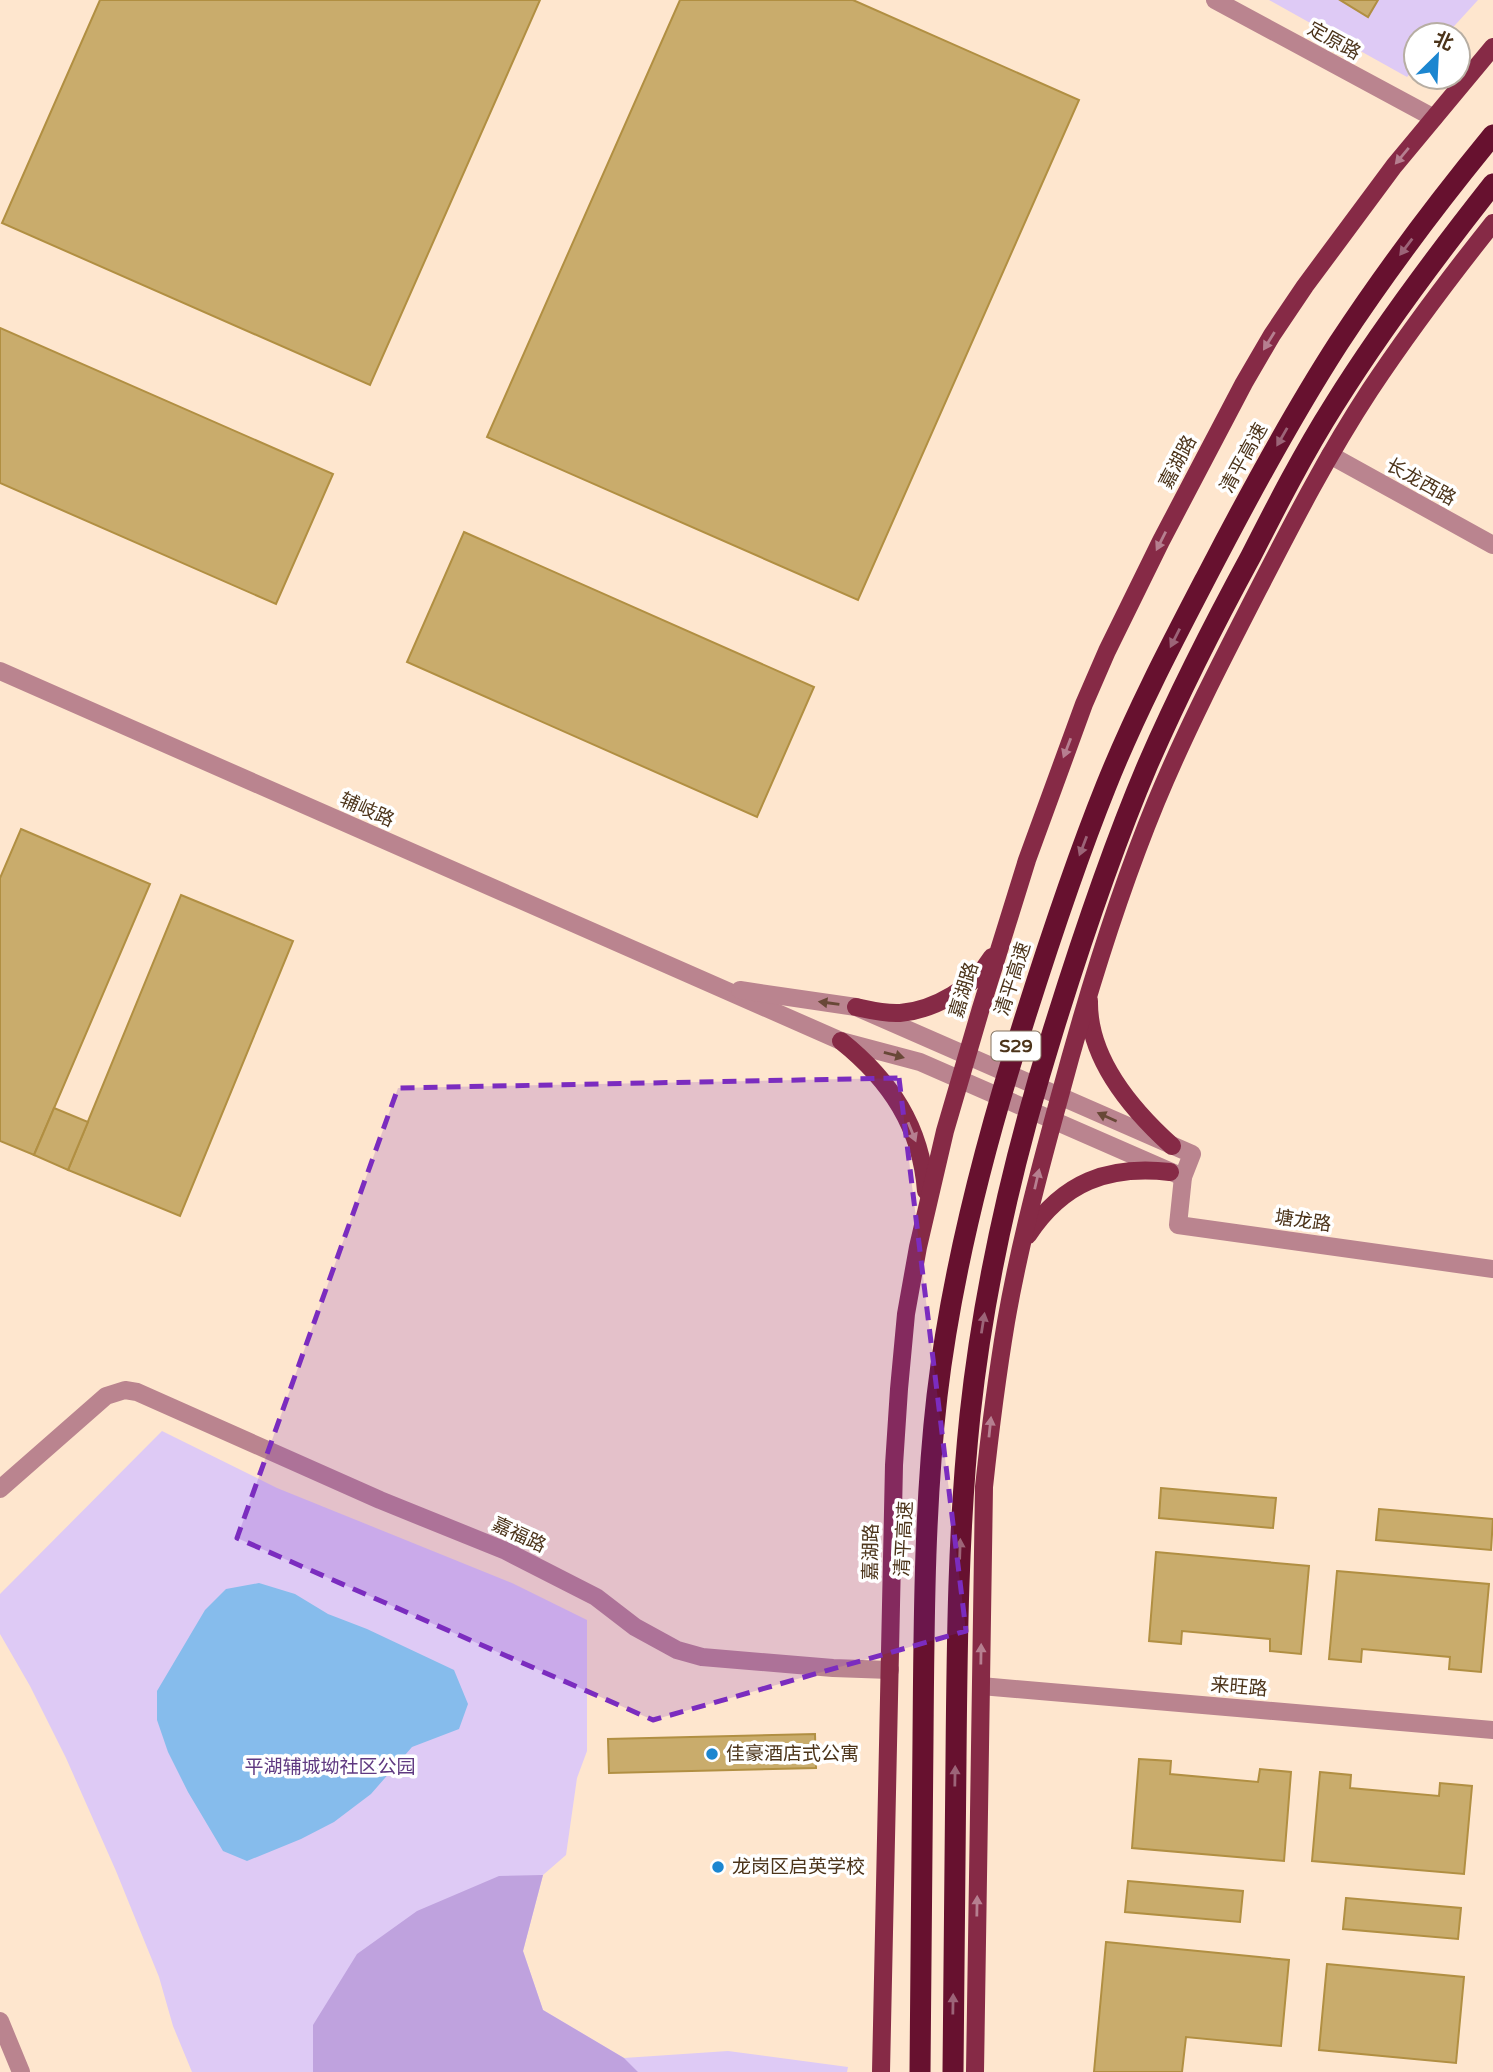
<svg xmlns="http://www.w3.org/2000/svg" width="1493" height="2072" viewBox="0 0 1493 2072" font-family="'Varela Round','Noto Sans SC',sans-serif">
<rect width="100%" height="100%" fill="#fee6ce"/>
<g fill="#decaf5">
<polygon points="1269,0 1478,0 1446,35 1416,35 1416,67 1407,77"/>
<polygon points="162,1431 277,1488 512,1583 587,1620 587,1751 577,1778 566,1855 543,1875 523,1951 543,2010 624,2058 728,2051 848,2067 847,2072 192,2072 173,2026 159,1977 116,1871 66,1758 30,1686 0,1634 0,1594"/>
</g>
<polygon fill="#bfa2de" points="543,1875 523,1951 543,2010 624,2058 638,2072 313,2072 313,2025 357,1954 417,1911 499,1876"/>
<polygon fill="#86bcec" points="259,1583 295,1594 328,1614 367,1629 454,1670 468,1704 459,1729 412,1747 371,1794 334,1822 301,1839 247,1861 223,1851 188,1792 168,1752 157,1720 157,1691 205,1610 226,1589"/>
<g fill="#c9ac6c" stroke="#b18f42" stroke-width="2">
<polygon points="100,0 540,0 370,385 2,223"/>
<polygon points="680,0 853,0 1079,100 858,600 487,437"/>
<polygon points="1340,0 1378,0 1368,17"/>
<polygon points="0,328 333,474 276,604 0,483"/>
<polygon points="464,532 814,687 757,817 407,662"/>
<polygon points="21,829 150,884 34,1155 0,1141 0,878"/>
<polygon points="181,895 293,941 180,1216 68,1170"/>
<polygon points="54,1108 88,1122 68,1170 34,1155"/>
<polygon points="1161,1488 1276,1498 1273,1528 1159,1518"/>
<polygon points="1379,1509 1493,1519 1491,1550 1376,1540"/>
<polygon points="1156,1552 1309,1566 1301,1654 1270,1651 1270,1639 1182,1631 1181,1644 1149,1641"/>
<polygon points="1337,1571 1489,1584 1481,1672 1449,1669 1450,1657 1362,1649 1361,1662 1329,1659"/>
<polygon points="815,1734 816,1768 609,1773 608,1739"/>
<polygon points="1139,1759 1171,1761 1170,1774 1258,1782 1260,1769 1291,1772 1284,1861 1132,1848"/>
<polygon points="1320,1772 1351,1775 1350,1788 1439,1796 1440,1783 1472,1786 1464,1874 1312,1861"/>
<polygon points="1128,1881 1243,1891 1240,1922 1125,1912"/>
<polygon points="1346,1898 1461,1908 1458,1939 1343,1929"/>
<polygon points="1106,1942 1289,1960 1281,2046 1186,2037 1182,2072 1094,2072"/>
<polygon points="1327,1964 1464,1977 1456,2063 1319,2050"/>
</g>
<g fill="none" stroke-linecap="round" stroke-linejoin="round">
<g stroke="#ba848f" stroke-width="18">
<polyline points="1215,0 1434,118"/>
<polyline points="1330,455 1493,545"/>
<polyline points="0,671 841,1041 920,1062 1183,1177"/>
<polyline points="740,990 856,1007 1192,1154 1183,1177 1178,1225 1493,1269"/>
<polyline points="0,1489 106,1396 125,1390 137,1392 380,1500 506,1551 596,1597 635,1627 677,1650 702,1657 833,1668 890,1670"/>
<polyline points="981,1686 1493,1730"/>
<polyline points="0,2021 21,2072"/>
</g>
<g stroke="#862a46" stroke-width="18">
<path d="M 1089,1001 C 1088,1058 1132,1110 1172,1146"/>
<path d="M 856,1007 C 870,1010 885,1014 900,1013 C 935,1010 974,987 992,957"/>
<path d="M 841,1041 C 891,1081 921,1127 926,1191"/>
<path d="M 1028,1235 C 1063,1182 1108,1165 1170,1172"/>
<polyline points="881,2072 894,1465 899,1389 906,1314 918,1247 945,1131 981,1008 1027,860 1084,704 1107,651 1161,541 1244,383 1272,335 1305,286 1394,166 1493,47"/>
<path d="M 975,2072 L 984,1487 C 990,1431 997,1376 1006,1322 C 1019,1247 1039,1172 1059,1099 C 1086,998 1116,899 1156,802 C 1186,730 1222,660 1258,590 C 1293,522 1328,454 1370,390 C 1408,333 1450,277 1493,223"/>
</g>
<g stroke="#67112f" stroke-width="21">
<path d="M 920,2072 C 921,1961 922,1850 923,1739 C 924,1625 924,1510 937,1396 C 952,1269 985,1143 1024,1021 C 1049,942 1075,863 1106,786 C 1136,711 1173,641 1210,570 C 1250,493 1291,417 1338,344 C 1386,271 1438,202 1493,135"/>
<path d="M 953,2072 C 954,1968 955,1863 956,1759 C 957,1644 958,1530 970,1415 C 984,1285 1014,1156 1053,1031 C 1081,941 1111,851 1148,764 C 1179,693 1214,624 1251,556 C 1277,505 1303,454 1334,405 C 1382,328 1437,255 1493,184"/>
</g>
</g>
<defs><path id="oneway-solid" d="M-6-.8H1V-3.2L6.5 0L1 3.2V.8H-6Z" transform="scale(1.75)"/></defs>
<g fill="#b67f90">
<use href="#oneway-solid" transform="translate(1402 156) rotate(130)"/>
<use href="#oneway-solid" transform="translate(1269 341) rotate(122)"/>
<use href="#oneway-solid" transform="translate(1161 541) rotate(117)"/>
<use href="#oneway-solid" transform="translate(1067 748) rotate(111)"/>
<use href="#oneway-solid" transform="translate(912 1132) rotate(68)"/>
<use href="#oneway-solid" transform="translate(1037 1179) rotate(-77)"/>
<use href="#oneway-solid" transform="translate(990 1427) rotate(-84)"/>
<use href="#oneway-solid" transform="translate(981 1654) rotate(-89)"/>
<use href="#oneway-solid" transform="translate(977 1906) rotate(-89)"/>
</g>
<g fill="#9c6478">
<use href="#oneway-solid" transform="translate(1406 247) rotate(127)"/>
<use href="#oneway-solid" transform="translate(1282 437) rotate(120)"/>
<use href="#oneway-solid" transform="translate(1175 638) rotate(117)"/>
<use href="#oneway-solid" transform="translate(1083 846) rotate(111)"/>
<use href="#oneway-solid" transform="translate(983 1323) rotate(-81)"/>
<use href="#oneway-solid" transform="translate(960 1549) rotate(-88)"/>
<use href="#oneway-solid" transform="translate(955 1776) rotate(-89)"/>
<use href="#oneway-solid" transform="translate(953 2004) rotate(-89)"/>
</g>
<g fill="#684837">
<use href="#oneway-solid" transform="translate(829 1003) rotate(-172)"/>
<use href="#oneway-solid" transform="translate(894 1055) rotate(15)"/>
<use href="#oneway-solid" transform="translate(1107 1117) rotate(-156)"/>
</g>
<path fill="#7b2cbf" fill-opacity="0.2" stroke="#7b2cbf" stroke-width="5" stroke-dasharray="14 9" stroke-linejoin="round" d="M 899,1078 L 966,1631 L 653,1720 L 237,1538 L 398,1088 Z"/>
<g fill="#1c86d0" stroke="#fff" stroke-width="2.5">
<circle cx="712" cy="1754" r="7"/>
<circle cx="718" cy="1867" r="7"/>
</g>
<g text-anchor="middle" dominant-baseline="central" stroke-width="7" stroke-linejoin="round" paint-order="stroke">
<rect fill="#fff" stroke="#82715f" stroke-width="2" x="991.5" y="1031.5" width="49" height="29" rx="5"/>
<g font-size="18" font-weight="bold" fill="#4c341a">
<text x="1016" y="1046">S29</text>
</g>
<g font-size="19" fill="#4c341a" stroke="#fff">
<text transform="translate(1334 41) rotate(29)">定原路</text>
<text transform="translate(1244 458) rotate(-61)">清平高速</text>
<text transform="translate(1178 462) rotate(-62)">嘉湖路</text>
<text transform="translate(1421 482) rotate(29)">长龙西路</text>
<text transform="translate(367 810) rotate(24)">辅岐路</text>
<text transform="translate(1013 979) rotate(-72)">清平高速</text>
<text transform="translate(964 990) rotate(-73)">嘉湖路</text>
<text transform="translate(1303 1221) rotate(8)">塘龙路</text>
<text transform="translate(519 1535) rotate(25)">嘉福路</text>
<text transform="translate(904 1539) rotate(-87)">清平高速</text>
<text transform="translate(871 1552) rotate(-89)">嘉湖路</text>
<text transform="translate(1239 1687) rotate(5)">来旺路</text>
</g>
<g font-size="19" fill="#4c341a" stroke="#fff" text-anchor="start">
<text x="726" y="1754">佳豪酒店式公寓</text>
<text x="732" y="1867">龙岗区启英学校</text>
</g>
<g font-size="19" fill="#5f3981" stroke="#fff">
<text x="330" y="1767">平湖辅城坳社区公园</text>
</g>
</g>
<g transform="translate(1437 56) rotate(24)"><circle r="33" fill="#ffffff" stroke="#b7aea3" stroke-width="2"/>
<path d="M0-5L12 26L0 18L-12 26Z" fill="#1c86d0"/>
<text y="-10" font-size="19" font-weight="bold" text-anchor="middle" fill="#4c341a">北</text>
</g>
</svg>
